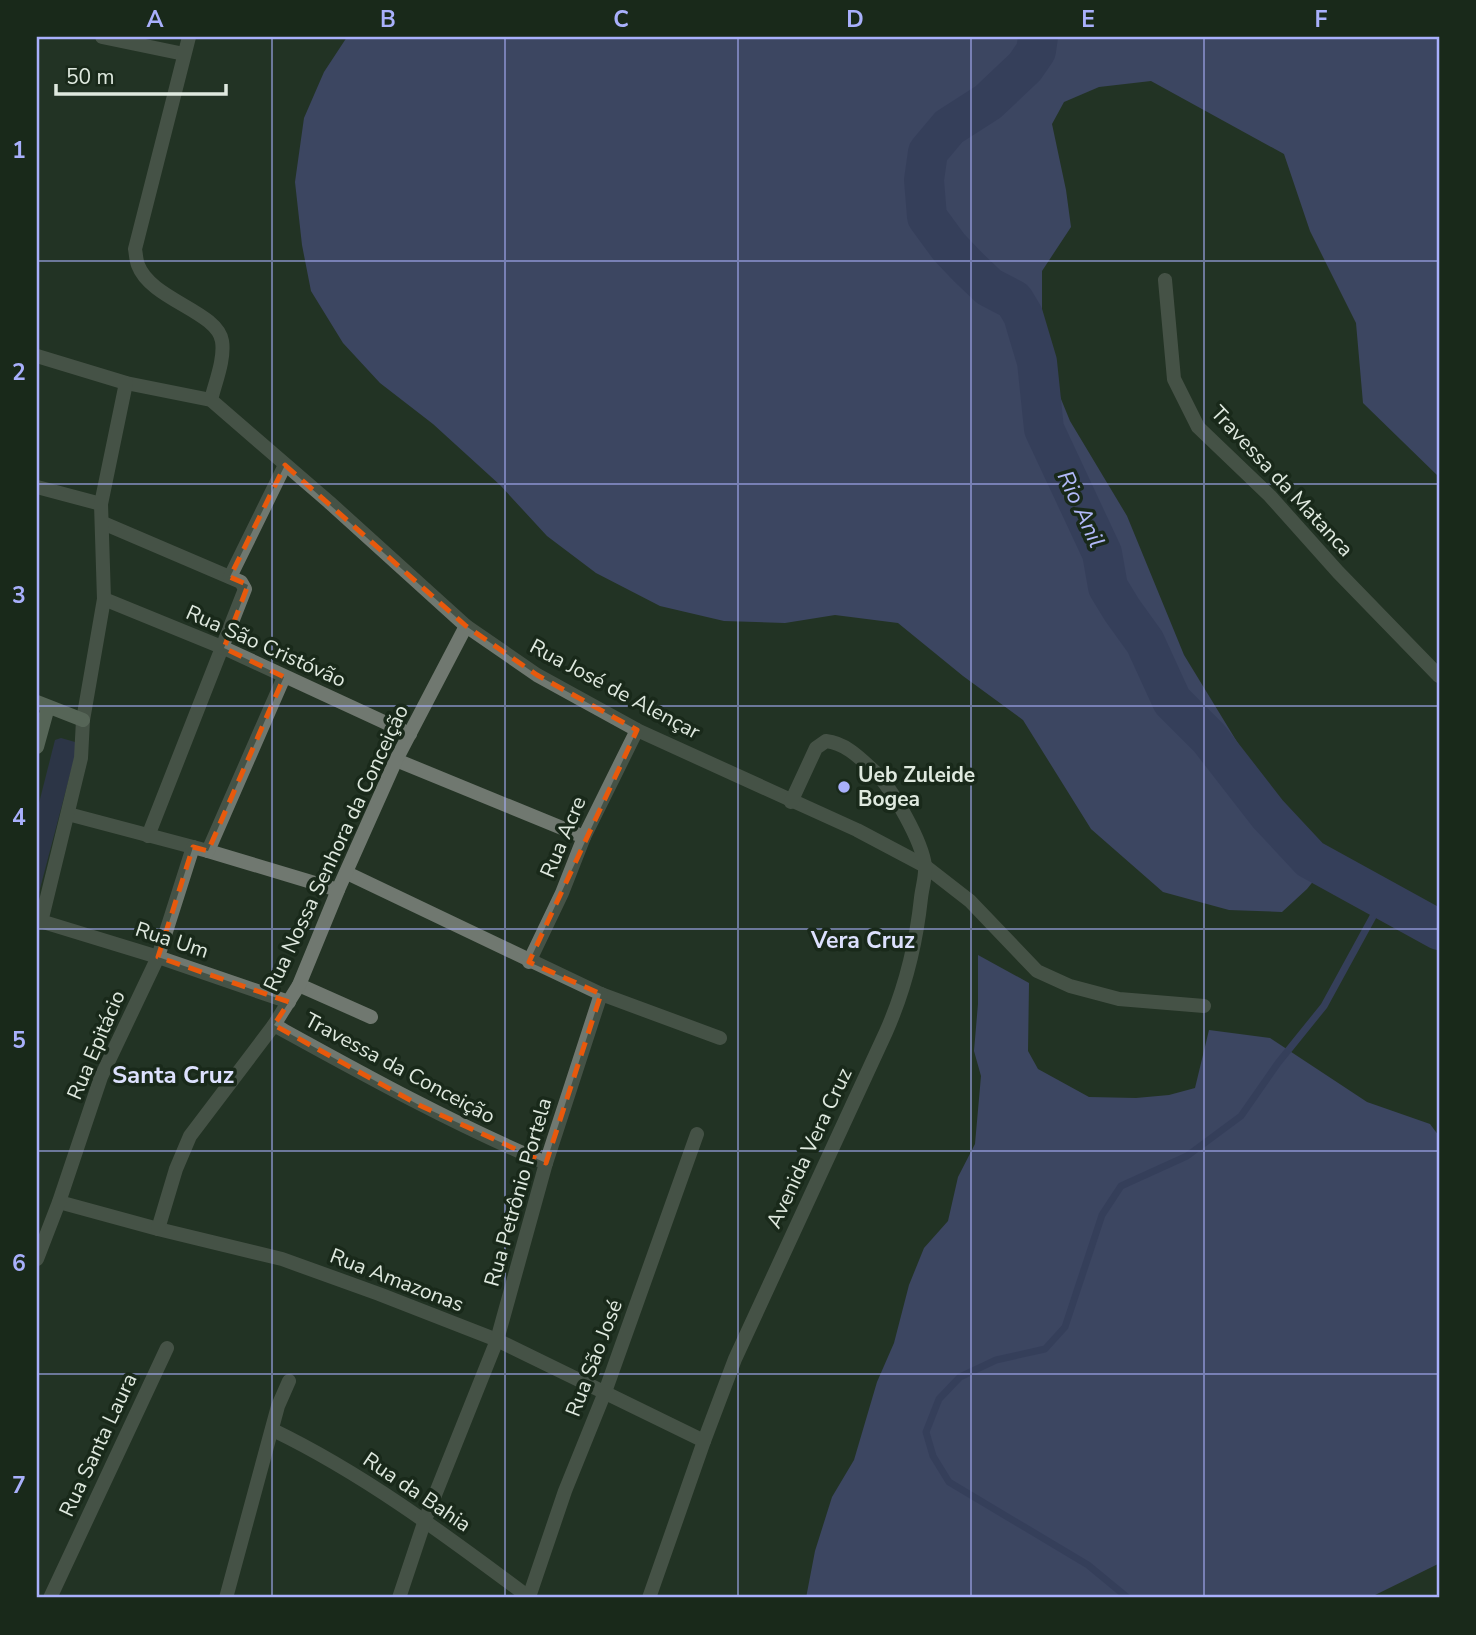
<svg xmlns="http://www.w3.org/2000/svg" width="1476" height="1635" viewBox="0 0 1476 1635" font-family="'Nunito Sans',sans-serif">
<rect width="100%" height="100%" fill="#233324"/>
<polygon fill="#383970" points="61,738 75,742 77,748 37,900 37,811 55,740"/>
<g fill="#5b5dac">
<polygon points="347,37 1439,37 1439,477 1363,403 1356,323 1310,231 1284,154 1151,81 1099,87 1064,102 1052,124 1066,190 1071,227 1042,271 1042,326 1052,377 1070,421 1127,516 1184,655 1242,750 1273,795 1310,840 1323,869 1307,889 1282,912 1229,910 1163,892 1091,829 1023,720 963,676 898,623 835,615 785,623 724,621 660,606 596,573 547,536 500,485 433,424 380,383 343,343 311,291 302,245 295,182 304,118 324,72"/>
<polygon points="978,955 1029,983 1028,1051 1038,1069 1089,1097 1136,1098 1169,1095 1195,1088 1209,1030 1270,1038 1367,1102 1430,1124 1439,1136 1439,1567 1438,1564 1369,1598 806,1598 815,1551 832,1497 854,1460 877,1382 894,1343 909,1285 924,1248 948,1221 958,1177 975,1144 981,1076 974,1051 978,1004"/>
</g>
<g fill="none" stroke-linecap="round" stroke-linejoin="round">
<polyline stroke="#4d4e9b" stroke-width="7" points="1128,1598 1088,1565 949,1482 933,1456 926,1432 939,1399 960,1377 996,1360 1045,1349 1065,1327 1102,1215 1121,1186 1187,1156 1241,1116 1278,1063 1324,1006 1382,900"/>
<polyline stroke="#4d4e9b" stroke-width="40" points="1038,37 1036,51 1025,67 988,102 949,127 928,152 924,180 927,217 949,247 967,266 989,287 1014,300 1023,315 1037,362 1044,429 1102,553 1108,587 1122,610 1145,642 1172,701 1209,738 1268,814 1310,859 1439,930"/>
<g stroke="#707870" stroke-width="14">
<polyline points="102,37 184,54"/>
<path d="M 189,37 L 135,249 C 136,254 136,260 138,265 C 151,300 217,311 222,341 C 225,359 215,383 211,400"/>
<polyline points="1165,280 1174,379 1198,427 1270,496 1338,572 1439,676"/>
<polyline points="37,356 126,383 211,400 329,502 466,626 537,675 637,730 857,830 925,866 970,901 1037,971 1070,986 1119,999 1204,1006"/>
<polyline points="37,487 101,504"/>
<polyline points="103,523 241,582 245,589 148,836"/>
<polyline points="230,577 285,465"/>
<polyline points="104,599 224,648 410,734"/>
<polyline points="396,760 584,837"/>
<polyline points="68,814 208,851 338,890"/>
<polyline points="208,851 284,677"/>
<polyline points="347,873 601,994 720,1038"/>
<polyline points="37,920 158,957 289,1002"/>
<polyline points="41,922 81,758 83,720 104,599 101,504 126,383"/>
<polyline points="529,962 562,893 584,837 637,730"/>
<polyline points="299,985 371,1017"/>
<path d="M 274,1025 C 363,1074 451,1123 546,1163"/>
<polyline points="59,1202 158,1229 282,1259 379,1294 497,1340 704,1441"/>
<polyline points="158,1229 176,1169 190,1136 274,1025 299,985 338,890 396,760 466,626"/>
<polyline points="37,1259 59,1202 101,1077 158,957 193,847"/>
<path d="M 273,1430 C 366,1475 448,1537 530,1598"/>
<polyline points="529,1597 565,1491 605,1392 697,1134"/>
<polyline points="50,1598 167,1348"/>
<polyline points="226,1598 278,1406 289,1381"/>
<polyline points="399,1598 425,1520 497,1340 546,1163 601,994"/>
<path d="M 649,1598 L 704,1441 L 735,1359 L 886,1032 C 905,989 916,945 921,898 C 922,888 926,876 925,866 C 922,841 893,790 875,772 C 861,759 846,743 826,741 L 816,748 L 791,802"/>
</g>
<g stroke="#95a295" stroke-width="14">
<polyline points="37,702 83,720"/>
<polyline points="37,747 48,707"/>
</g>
</g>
<path d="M0 0H1476V1635H0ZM 285,465 L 466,626 L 537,675 L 637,730 L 529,962 L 601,994 L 546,1163 L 419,1105 L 274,1025 L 289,1002 L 158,957 L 193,847 L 208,851 L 284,677 L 224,648 L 248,585 L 230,577 Z" fill="#233324" fill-opacity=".55" fill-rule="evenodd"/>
<path fill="none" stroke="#e8590c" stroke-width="5" stroke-dasharray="14 9" stroke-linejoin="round" d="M 285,465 L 466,626 L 537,675 L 637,730 L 529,962 L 601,994 L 546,1163 L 419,1105 L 274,1025 L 289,1002 L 158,957 L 193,847 L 208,851 L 284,677 L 224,648 L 248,585 L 230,577 Z"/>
<path fill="none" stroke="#a9b0fc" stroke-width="2" stroke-opacity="0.55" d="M 272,37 L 272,1598M 505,37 L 505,1598M 738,37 L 738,1598M 971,37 L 971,1598M 1204,37 L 1204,1598M 37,261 L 1439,261M 37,484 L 1439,484M 37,706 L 1439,706M 37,929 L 1439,929M 37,1151 L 1439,1151M 37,1374 L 1439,1374"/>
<circle fill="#a9b0fc" stroke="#19291a" stroke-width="2.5" cx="844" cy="787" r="7"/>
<g text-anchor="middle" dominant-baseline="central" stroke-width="7" stroke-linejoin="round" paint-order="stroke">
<g font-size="21" fill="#dfe9df" stroke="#19291a">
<text transform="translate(1282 481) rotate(47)">Travessa da Matanca</text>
<text transform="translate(266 646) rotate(24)">Rua São Cristóvão</text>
<text transform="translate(615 689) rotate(28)">Rua José de Alençar</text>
<text transform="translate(563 837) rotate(-67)">Rua Acre</text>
<text transform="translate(336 848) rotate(-65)">Rua Nossa Senhora da Conceição</text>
<text transform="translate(172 940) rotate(18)">Rua Um</text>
<text transform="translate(96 1045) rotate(-67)">Rua Epitácio</text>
<text transform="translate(400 1068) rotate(28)">Travessa da Conceição</text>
<text transform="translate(809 1148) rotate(-65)">Avenida Vera Cruz</text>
<text transform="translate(518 1192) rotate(-74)">Rua Petrônio Portela</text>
<text transform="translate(397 1280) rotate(21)">Rua Amazonas</text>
<text transform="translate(594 1358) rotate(-69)">Rua São José</text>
<text transform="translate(98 1445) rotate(-65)">Rua Santa Laura</text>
<text transform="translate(417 1492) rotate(34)">Rua da Bahia</text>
</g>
<g font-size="21" font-weight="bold" fill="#dfe9df" stroke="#19291a" text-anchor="start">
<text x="858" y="775">Ueb Zuleide<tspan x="858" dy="24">Bogea</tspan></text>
</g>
<g font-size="23" font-style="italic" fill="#b2b9f9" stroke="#19291a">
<text transform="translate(1081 509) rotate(65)">Rio Anil</text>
</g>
<g font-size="23" font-weight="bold" fill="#dde1fe" stroke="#19291a">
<text x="863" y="940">Vera Cruz</text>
</g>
<g font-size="24" font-weight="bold" fill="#dde1fe" stroke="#19291a">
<text x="173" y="1075">Santa Cruz</text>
</g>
</g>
<rect width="1476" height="1635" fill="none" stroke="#19291a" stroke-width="77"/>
<path d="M56 84v10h170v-10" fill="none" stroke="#dfe9df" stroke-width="3.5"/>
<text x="66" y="84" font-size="21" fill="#dfe9df" stroke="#19291a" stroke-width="5" paint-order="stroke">50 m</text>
<rect x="38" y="38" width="1400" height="1558" fill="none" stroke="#a9b0fc" stroke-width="2.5"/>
<g font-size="23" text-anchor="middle" font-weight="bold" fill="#a9b0fc">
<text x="155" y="27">A</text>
<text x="388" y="27">B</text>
<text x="621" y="27">C</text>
<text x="855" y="27">D</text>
<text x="1088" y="27">E</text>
<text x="1321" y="27">F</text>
<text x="19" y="158">1</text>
<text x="19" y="380">2</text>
<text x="19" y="603">3</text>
<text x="19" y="825">4</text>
<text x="19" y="1048">5</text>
<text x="19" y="1271">6</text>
<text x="19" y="1493">7</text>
</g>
</svg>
